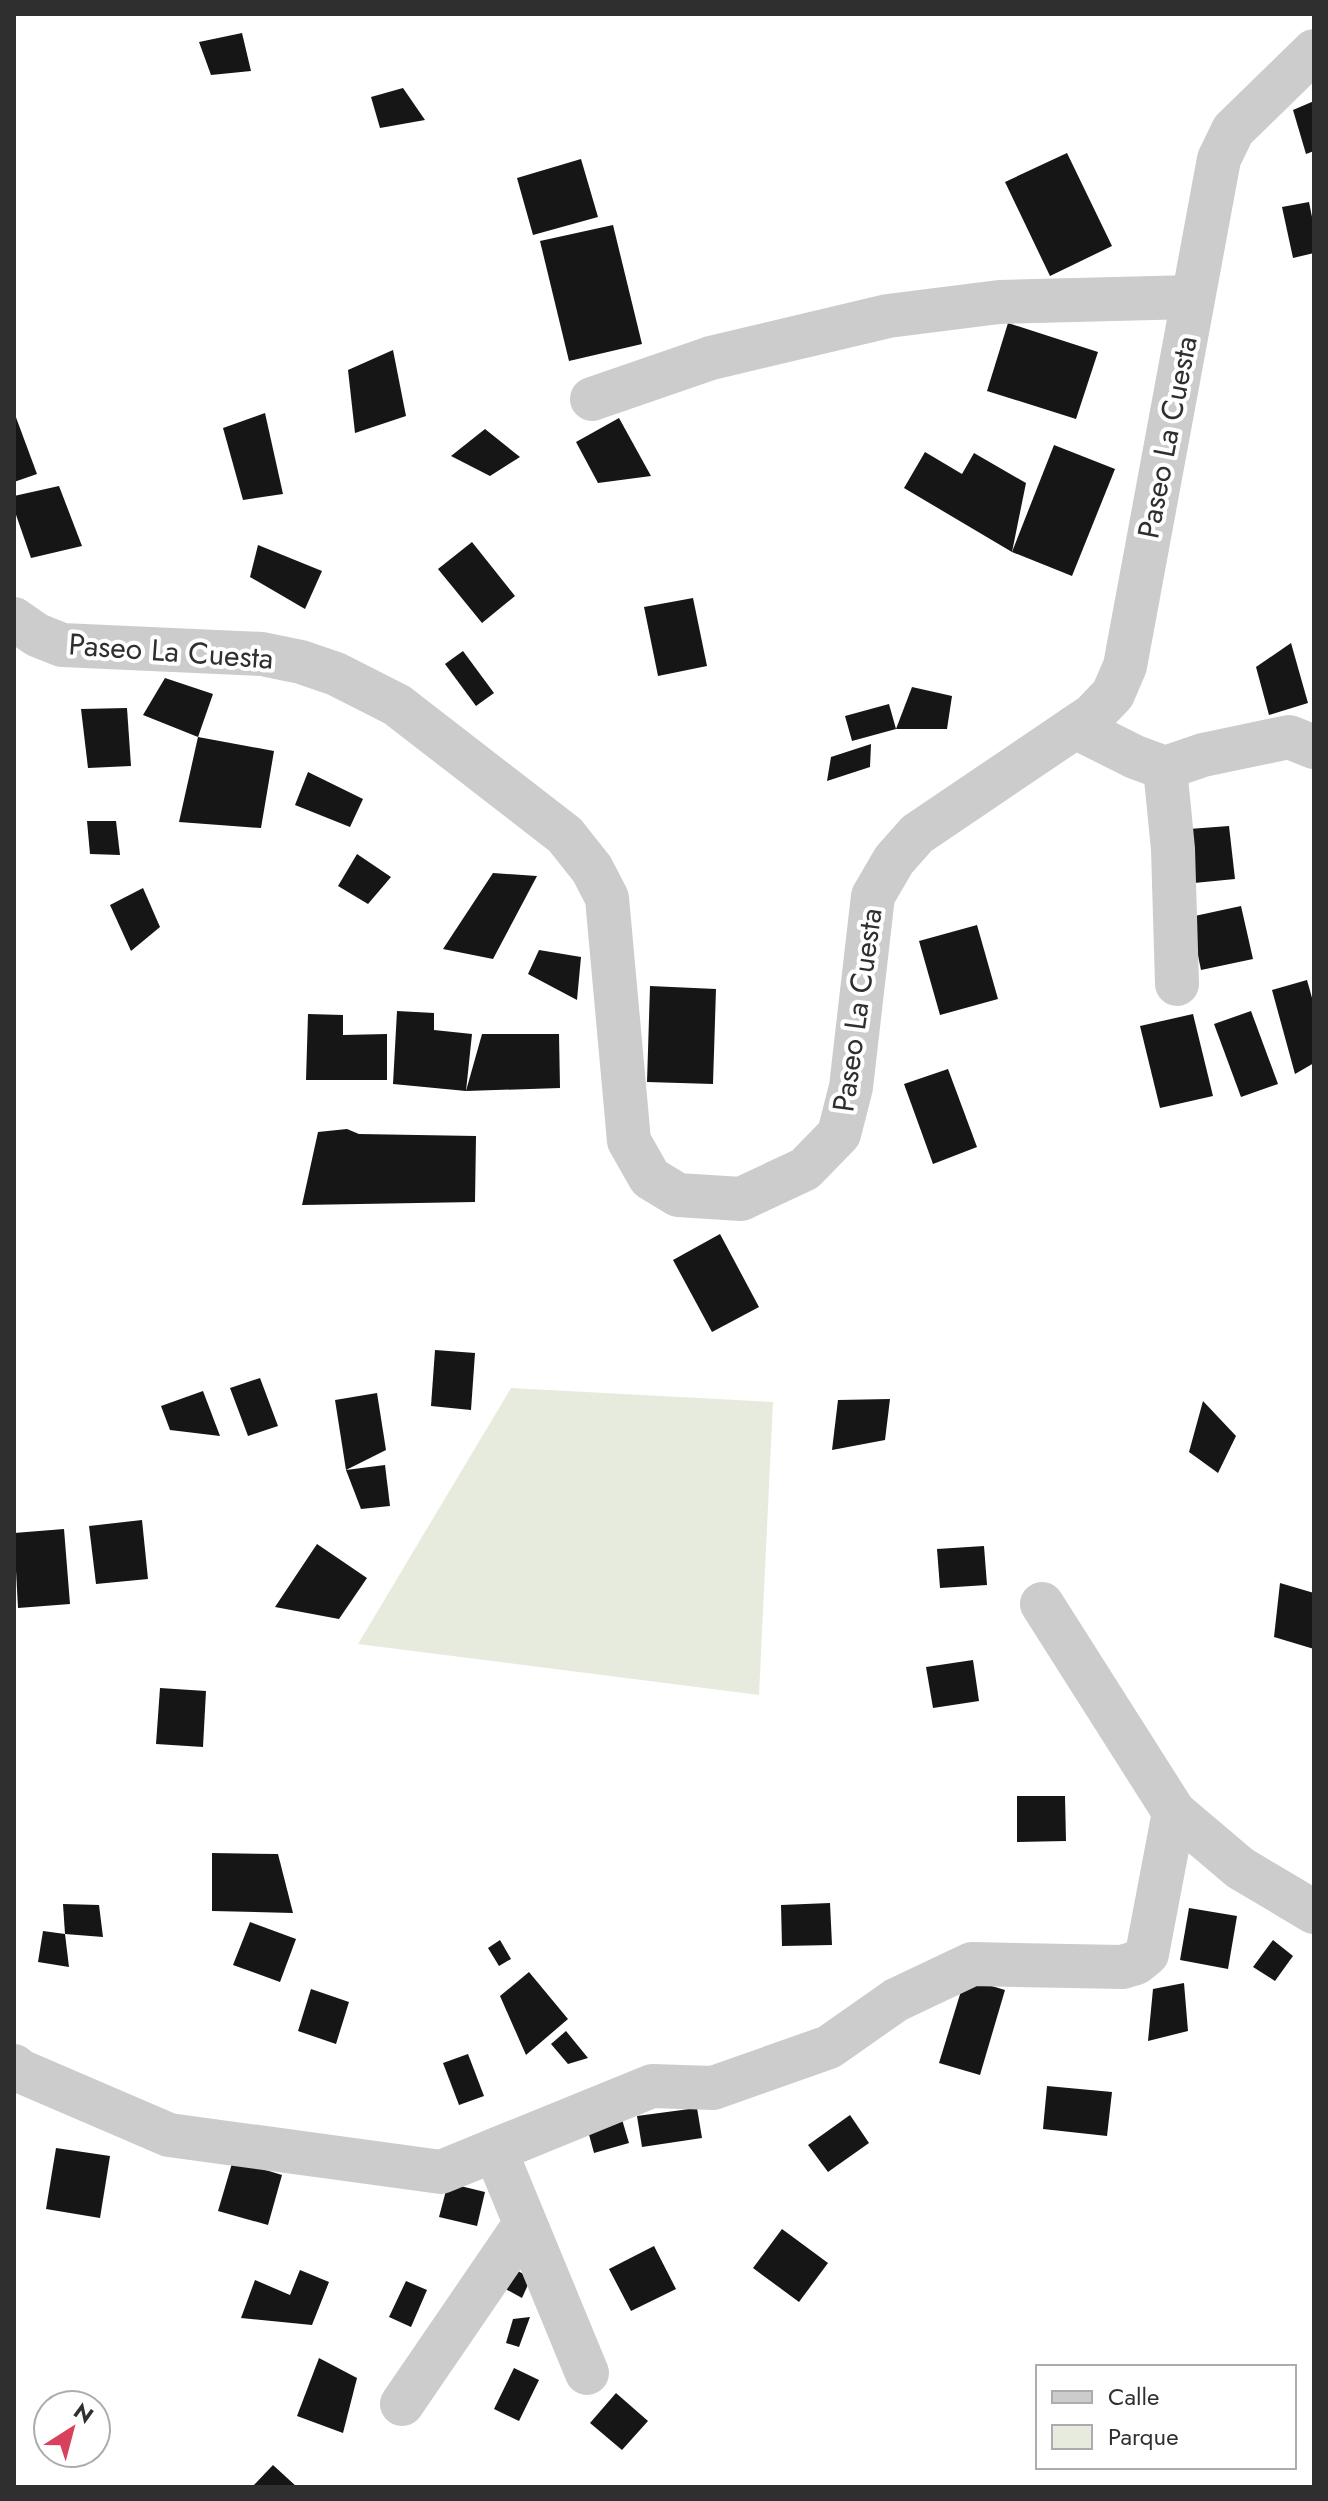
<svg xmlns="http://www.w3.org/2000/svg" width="1328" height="2501" viewBox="0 0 1328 2501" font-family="Jost,sans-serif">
<rect width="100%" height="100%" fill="#fff"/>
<polygon fill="#e7ebde" points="511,1388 773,1402 759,1695 358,1644"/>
<g fill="#161616">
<polygon points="242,33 251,71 211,75 199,42"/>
<polygon points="403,88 425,120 380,128 371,97"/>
<polygon points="1314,101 1314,151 1306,154 1293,110"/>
<polygon points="1067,153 1112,246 1050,276 1005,182"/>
<polygon points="581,159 598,217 533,235 517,178"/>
<polygon points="1309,202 1314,227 1314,253 1293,258 1282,207"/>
<polygon points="613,225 642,344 569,361 540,241"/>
<polygon points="1008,323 1098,352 1076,419 987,391"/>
<polygon points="393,350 406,416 355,433 348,370"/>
<polygon points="14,412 37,474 14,482"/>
<polygon points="265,413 283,494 243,500 223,428"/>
<polygon points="619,418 651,476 598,483 576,442"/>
<polygon points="485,429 520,457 490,476 451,456"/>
<polygon points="1054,445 1115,469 1072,576 1012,552"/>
<polygon points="925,452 962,474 974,453 1026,483 1012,552 904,488"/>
<polygon points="59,486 82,546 31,558 14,509 14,496"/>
<polygon points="472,542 515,596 482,623 438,569"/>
<polygon points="258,545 322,571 305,609 250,577"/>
<polygon points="693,598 707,666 658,676 644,607"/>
<polygon points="1291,643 1308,703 1269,715 1256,667"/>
<polygon points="463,651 494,693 476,706 445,664"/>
<polygon points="165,678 213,694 198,737 143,715"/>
<polygon points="912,687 952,696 947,729 896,729"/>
<polygon points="889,704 896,729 852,741 845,716"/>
<polygon points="127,708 131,766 88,768 81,709"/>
<polygon points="198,737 274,751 261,828 179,822"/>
<polygon points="871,744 870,767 827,781 831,757"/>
<polygon points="308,772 363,799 350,827 295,805"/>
<polygon points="87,821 116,821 120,855 90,854"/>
<polygon points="1229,826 1235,879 1194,883 1189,829"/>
<polygon points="357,854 391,877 368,904 338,886"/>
<polygon points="493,873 537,876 493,959 443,949"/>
<polygon points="143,888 160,927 131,951 110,905"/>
<polygon points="1241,906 1253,959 1201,970 1190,917"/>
<polygon points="977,925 998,999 940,1015 919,941"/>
<polygon points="539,950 581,957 577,1000 528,974"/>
<polygon points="1307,980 1314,1005 1314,1063 1295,1074 1272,990"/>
<polygon points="650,986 716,989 713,1084 647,1082"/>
<polygon points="397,1011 434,1013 434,1030 472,1034 466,1091 393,1084"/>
<polygon points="1251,1011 1278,1084 1241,1097 1214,1024"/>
<polygon points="308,1014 343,1015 343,1035 387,1034 387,1080 306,1080"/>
<polygon points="1193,1014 1213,1096 1160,1108 1140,1026"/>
<polygon points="482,1034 559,1034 560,1088 466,1091"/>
<polygon points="948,1069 977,1147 933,1164 904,1084"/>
<polygon points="347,1129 359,1134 476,1136 475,1202 302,1205 318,1132"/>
<polygon points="720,1234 759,1307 712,1332 673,1260"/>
<polygon points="435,1350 475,1353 471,1410 431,1406"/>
<polygon points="260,1378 278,1426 248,1436 230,1388"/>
<polygon points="203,1391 220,1436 170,1430 161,1406"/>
<polygon points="377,1393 386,1450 346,1470 335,1400"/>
<polygon points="890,1399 885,1440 832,1450 838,1400"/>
<polygon points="1203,1401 1236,1436 1218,1473 1189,1452"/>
<polygon points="385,1465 390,1506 361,1509 346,1470"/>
<polygon points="142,1520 148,1579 96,1584 89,1526"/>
<polygon points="64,1529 70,1604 18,1608 14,1533"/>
<polygon points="317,1544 367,1578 339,1619 275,1607"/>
<polygon points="984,1546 987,1585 940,1588 937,1549"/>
<polygon points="1280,1583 1314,1593 1314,1649 1274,1637"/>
<polygon points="973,1660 979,1701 933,1708 926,1667"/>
<polygon points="160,1688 206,1691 203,1747 156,1744"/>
<polygon points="1017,1796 1065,1796 1066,1841 1017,1842"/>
<polygon points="212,1853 278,1854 293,1913 212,1911"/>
<polygon points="830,1903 832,1945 782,1946 781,1905"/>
<polygon points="63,1904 99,1905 103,1937 65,1934"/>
<polygon points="1189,1908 1237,1916 1228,1969 1180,1960"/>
<polygon points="250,1922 296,1939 280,1982 233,1965"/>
<polygon points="43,1931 65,1934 69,1967 38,1962"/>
<polygon points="500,1940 511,1959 499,1966 488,1948"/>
<polygon points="1273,1940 1293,1956 1275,1981 1253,1967"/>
<polygon points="529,1972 568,2019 526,2055 500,1996"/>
<polygon points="965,1978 1005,1990 980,2075 939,2063"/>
<polygon points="1184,1983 1188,2031 1148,2041 1153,1989"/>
<polygon points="311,1989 349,2002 336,2044 298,2031"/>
<polygon points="566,2031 588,2058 568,2064 551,2044"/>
<polygon points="468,2054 484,2096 459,2105 443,2063"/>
<polygon points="1047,2086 1112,2092 1107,2136 1043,2129"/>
<polygon points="618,2106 629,2143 594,2153 584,2116"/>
<polygon points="697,2108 702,2138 642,2147 637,2116"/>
<polygon points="850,2115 869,2143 828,2172 808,2145"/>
<polygon points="56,2148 110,2156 100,2218 46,2209"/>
<polygon points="233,2160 282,2175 268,2225 218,2211"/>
<polygon points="448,2183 485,2192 477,2226 439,2217"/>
<polygon points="782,2229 828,2263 799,2302 753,2268"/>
<polygon points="654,2246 676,2289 631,2311 609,2269"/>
<polygon points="300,2270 329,2282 312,2325 241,2318 255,2280 290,2295"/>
<polygon points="516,2270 531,2278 522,2298 500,2286"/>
<polygon points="406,2281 427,2290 411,2327 389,2317"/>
<polygon points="530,2317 519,2347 506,2343 513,2319"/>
<polygon points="319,2358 357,2378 343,2433 297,2416"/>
<polygon points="514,2368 539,2380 519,2421 494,2409"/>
<polygon points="616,2393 648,2421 622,2450 590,2423"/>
<polygon points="273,2465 297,2487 252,2487"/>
</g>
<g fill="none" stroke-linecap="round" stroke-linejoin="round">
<g stroke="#ccc" stroke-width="44">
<polyline points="592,399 711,358 888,316 999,302 1193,297"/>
<polyline points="14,619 37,635 62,645 262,654 301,662 336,674 397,705 565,835 592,869 607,898 629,1141 650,1178 678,1195 741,1199 805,1169 839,1134 851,1087 873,896 894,860 917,834 1093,715 1113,694 1125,666 1219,159 1233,130 1314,51"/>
<polyline points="1075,727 1135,757 1165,768 1203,755 1289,737 1314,747"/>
<polyline points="1165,768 1173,849 1177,984"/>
<polyline points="1042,1604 1174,1812"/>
<polyline points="14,2066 20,2071 169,2135 441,2172 652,2086 713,2088 829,2047 896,2000 972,1964 1122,1967 1136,1963 1147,1954 1174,1812 1240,1868 1314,1912"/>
<polyline points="495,2150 587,2373"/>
<polyline points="402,2404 525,2224"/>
</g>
</g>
<g text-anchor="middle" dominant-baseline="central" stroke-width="8" stroke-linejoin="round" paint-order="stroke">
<g font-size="30" fill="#2f2f2f" stroke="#fff">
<text transform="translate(1167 437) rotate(-79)">Paseo La Cuesta</text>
<text transform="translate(171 651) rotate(4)">Paseo La Cuesta</text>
<text transform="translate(857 1010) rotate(-82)">Paseo La Cuesta</text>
</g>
</g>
<rect width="1328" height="2501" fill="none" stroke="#2f2f2f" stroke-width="32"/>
<rect x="1036" y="2365" width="260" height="104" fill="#ffffff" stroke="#acacac" stroke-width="2"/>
<rect x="1052" y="2391" width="40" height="12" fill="#cccccc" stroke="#acacac" stroke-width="2"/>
<text x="1108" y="2405" font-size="24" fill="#2f2f2f">Calle</text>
<rect x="1052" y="2425" width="40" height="24" fill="#e7ebde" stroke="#acacac" stroke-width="2"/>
<text x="1108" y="2445" font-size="24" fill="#2f2f2f">Parque</text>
<g transform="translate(72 2429) rotate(36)"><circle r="38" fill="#ffffff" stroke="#acacac" stroke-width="2"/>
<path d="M0-6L14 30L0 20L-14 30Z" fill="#d8405c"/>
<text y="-12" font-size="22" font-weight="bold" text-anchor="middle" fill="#2f2f2f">N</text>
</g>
</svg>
